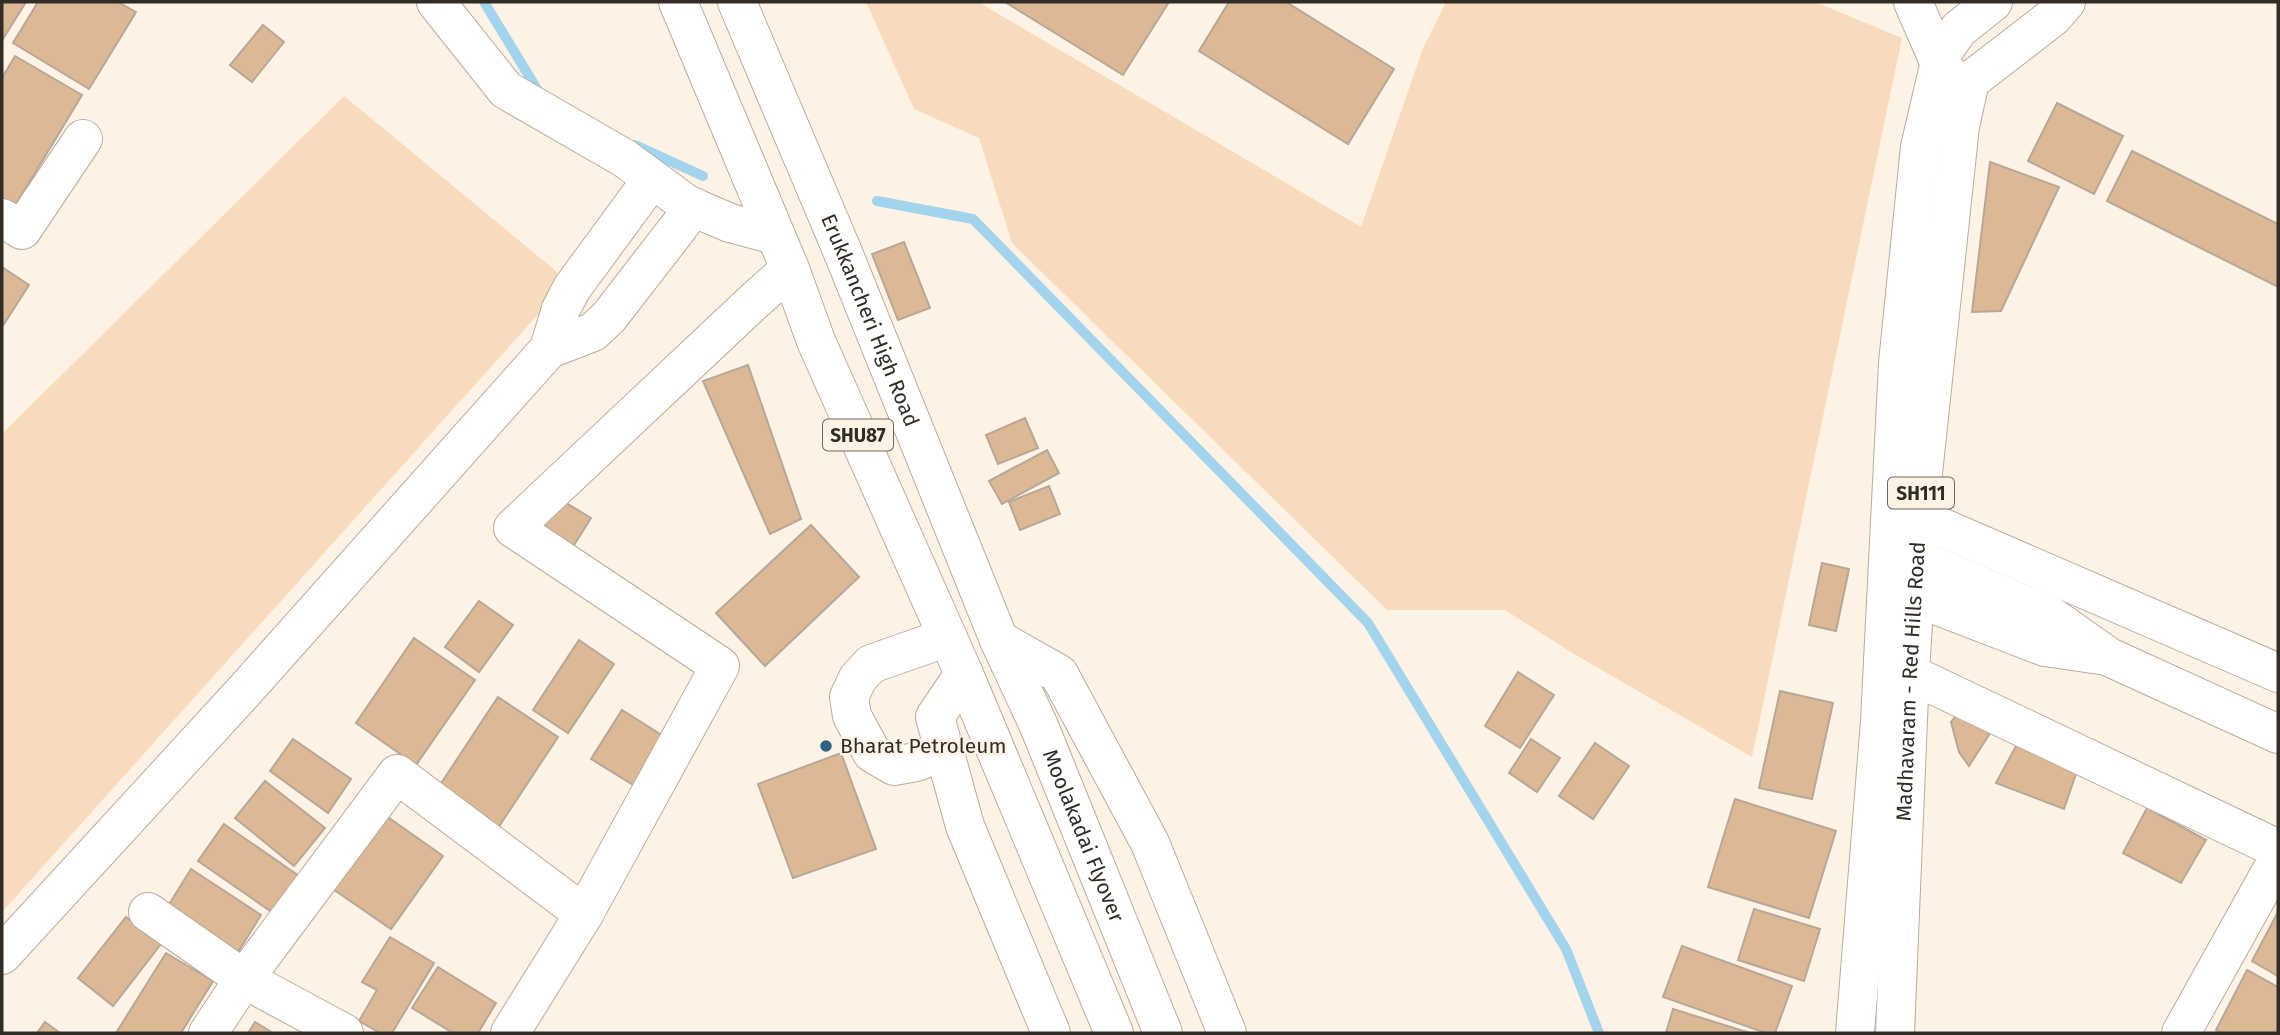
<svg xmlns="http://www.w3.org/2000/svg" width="2280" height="1035" viewBox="0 0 2280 1035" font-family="'Fira Sans',sans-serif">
<rect width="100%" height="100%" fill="#fef2e5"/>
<g fill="#f8dabc">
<polygon points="866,2 978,2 1361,227 1422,51 1446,2 1815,2 1902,38 1752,757 1574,654 1505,610 1387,610 1012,243 979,138 914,109"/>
<polygon points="344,96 568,281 2,912 2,434"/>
</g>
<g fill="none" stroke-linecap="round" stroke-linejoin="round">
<g stroke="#a2d4ee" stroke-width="10">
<polyline points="484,2 540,94"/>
<polyline points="635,145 703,176"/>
<polyline points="877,201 973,219 1368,623 1566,949 1599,1033"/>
</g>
</g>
<g fill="#dcb994" stroke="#b6a798" stroke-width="2">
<polygon points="2,2 26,2 3,39 2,38"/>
<polygon points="38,2 118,2 136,12 89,89 13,43"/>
<polygon points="1005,2 1169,2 1123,75"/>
<polygon points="1229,2 1286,2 1394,69 1348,144 1199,51"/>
<polygon points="263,25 284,42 252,82 230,65"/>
<polygon points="15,56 82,95 15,206 2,198 2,78"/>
<polygon points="2057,103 2123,136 2094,194 2028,161"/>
<polygon points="2132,151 2278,224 2278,287 2107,201"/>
<polygon points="1990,162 2059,187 2001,311 1972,312"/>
<polygon points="904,242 930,308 898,320 872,254"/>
<polygon points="2,267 29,285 2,327"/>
<polygon points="748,365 801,519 770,534 703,381"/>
<polygon points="1025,418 1038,448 998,464 986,435"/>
<polygon points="1047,450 1059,473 1002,504 989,481"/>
<polygon points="1049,486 1060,514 1020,530 1009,502"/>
<polygon points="543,489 591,518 571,550 523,521"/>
<polygon points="811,525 859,577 765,666 716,613"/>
<polygon points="1822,563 1849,569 1836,631 1809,625"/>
<polygon points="479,601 513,625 479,672 445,647"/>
<polygon points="414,638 475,680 416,765 356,723"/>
<polygon points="579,640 614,664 568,733 533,710"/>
<polygon points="1518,672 1554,695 1520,748 1485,726"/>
<polygon points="1780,691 1833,703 1812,799 1759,788"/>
<polygon points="498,697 558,737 498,828 438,788"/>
<polygon points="1962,708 1996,724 1969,766 1959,752 1951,722"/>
<polygon points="622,710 665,737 635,786 591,759"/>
<polygon points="2021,737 2078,768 2064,809 1996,783"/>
<polygon points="293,739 351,779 328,813 270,771"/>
<polygon points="1531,739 1560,758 1537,792 1509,773"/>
<polygon points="1595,743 1629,766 1593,819 1559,796"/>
<polygon points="841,753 876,849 793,878 758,784"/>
<polygon points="265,781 325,828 294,866 235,818"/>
<polygon points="1735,799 1836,831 1809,918 1708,887"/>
<polygon points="2147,808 2206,840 2181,883 2123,853"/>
<polygon points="382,813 443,856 391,929 330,887"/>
<polygon points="224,824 302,878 276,915 198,861"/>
<polygon points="191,869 261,915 235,957 165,911"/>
<polygon points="1754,909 1820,929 1804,981 1738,960"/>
<polygon points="2278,912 2278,976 2252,961"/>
<polygon points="126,917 161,944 113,1006 78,978"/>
<polygon points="390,937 434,963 392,1033 380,1033 359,1021 377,990 362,982"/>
<polygon points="1682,946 1792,986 1775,1033 1766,1033 1663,997"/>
<polygon points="166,953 213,981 181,1033 116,1033"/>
<polygon points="438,967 496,1003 478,1033 453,1033 412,1008"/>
<polygon points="2247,970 2278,987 2278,1033 2222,1033 2216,1030"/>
<polygon points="1673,1009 1750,1033 1666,1033"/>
<polygon points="45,1022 60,1033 37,1033"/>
<polygon points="255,1022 273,1033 248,1033"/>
</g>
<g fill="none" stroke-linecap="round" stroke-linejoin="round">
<g stroke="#baab9c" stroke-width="40">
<g id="minor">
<polyline points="436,2 506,90 624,158 688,205 730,223 775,235"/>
<polyline points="1913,2 1940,64 1956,83"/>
<polyline points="2,218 22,230 83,139"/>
<polyline points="549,349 593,332 609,317 694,207"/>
<polyline points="1920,518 2278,673"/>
<polyline points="1917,558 2051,616 2109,657 2278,734"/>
<polyline points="1915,597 2045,647 2100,655"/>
<polyline points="1883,661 2278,849"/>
<polyline points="945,751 916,762 894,766 872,753 852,716 849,697 858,678 871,664 948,637"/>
<polyline points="148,912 244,979 344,1033"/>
<polyline points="2,955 247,688 549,349 561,309 572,288 652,179"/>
<polyline points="208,1033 244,979 397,774 584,914"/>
<polyline points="510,1033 584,914 720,666 513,528 752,303 790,269"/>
<polyline points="2181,1033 2278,859"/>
</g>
</g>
<g stroke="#baab9c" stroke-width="40">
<g id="major">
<polyline points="678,2 790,269 816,341 964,674 1114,1033"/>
<path id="s1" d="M 737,2 L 844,255 L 999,640 L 1039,726 L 1163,1033"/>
<polyline points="999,640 1059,674 1150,843 1227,1033"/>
<polyline points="964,674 935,717 965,826 1051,1033"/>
<polyline points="1855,1033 1880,721 1898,363 1920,147 1942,53 1959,29 1993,2"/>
<path id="s2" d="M 1895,1033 L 1910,672 L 1921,492 L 1960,126 L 1970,81 L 2053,17 L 2066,2"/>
</g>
</g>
<use href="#minor" stroke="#fff" stroke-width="38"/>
<use href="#major" stroke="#fff" stroke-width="38"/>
</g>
<circle fill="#2d657f" stroke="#fef2e5" stroke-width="2.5" cx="826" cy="746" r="7"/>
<g text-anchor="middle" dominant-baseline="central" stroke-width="5" stroke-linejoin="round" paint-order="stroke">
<g fill="#fef2e5" stroke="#6f675f" stroke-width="2">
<rect x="823" y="419.5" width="70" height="31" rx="5"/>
<rect x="1888" y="477.5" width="66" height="31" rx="5"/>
</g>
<g font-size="19" font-weight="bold" fill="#322c26">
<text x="858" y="435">SHU87</text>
<text x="1921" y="493">SH111</text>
</g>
<g font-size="21" fill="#322c26" stroke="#fef2e5">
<text stroke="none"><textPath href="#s1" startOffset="345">Erukkancheri High Road</textPath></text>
<text stroke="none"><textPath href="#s2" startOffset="352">Madhavaram - Red Hills Road</textPath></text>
<text stroke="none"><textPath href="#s1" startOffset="903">Moolakadai Flyover</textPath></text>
</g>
<g font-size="21" fill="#322c26" stroke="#fef2e5" text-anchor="start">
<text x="840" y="746">Bharat Petroleum</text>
</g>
</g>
<rect width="2280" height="1035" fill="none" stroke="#322c26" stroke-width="7"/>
</svg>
